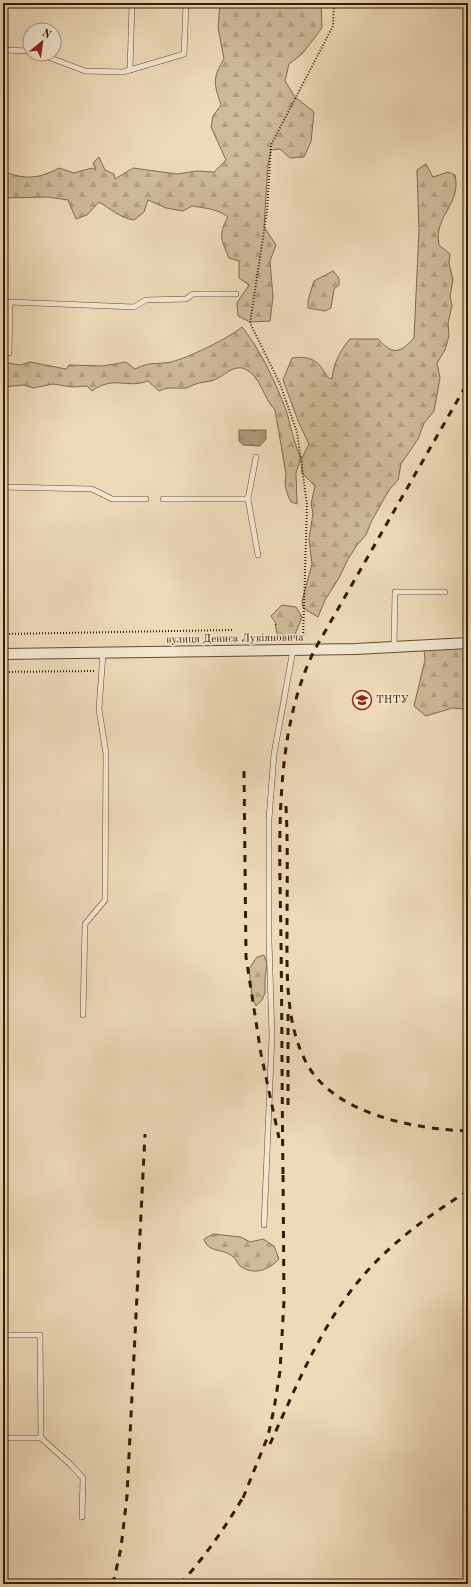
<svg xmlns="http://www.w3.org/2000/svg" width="471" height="1587" viewBox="0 0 471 1587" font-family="'Old Standard TT',serif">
<defs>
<pattern id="forest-firs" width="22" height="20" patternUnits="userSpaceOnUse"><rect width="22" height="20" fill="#cfba9a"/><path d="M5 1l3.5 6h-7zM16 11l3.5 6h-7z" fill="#b29f83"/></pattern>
<pattern id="water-ripples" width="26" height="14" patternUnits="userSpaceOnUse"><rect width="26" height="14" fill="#af997a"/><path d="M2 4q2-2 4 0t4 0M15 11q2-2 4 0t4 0" fill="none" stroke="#8f7c62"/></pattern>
</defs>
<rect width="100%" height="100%" fill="#eedab9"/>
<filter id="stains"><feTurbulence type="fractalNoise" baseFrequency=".005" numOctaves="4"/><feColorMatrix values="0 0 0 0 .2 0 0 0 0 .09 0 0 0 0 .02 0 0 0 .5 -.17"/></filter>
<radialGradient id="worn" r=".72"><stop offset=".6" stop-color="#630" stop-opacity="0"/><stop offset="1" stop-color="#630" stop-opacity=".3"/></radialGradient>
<g fill="url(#forest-firs)" stroke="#826a4d">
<path d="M 220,3 L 321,3 L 322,28 L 302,54 L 289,64 L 285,81 L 295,97 L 314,112 L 311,142 L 304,157 L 290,158 L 280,149 L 271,150 L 268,165 L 264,227 L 276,245 L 270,261 L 273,297 L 270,321 L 250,322 L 238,316 L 237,303 L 249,285 L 239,278 L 239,261 L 229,258 C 221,239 218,235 228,217 C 218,209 205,208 192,206 L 183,211 L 166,208 L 148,200 L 144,212 L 134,220 C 120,218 111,209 99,202 L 87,215 L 76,219 L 68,200 L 48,197 L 3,198 L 3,171 C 24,180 39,179 59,168 L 74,173 L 92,168 L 96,170 L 93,163 L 99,157 L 105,170 L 114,174 L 115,179 L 133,168 L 177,174 L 197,171 L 214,172 L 226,160 L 211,127 L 213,116 L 221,105 C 214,84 212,78 224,59 L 218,28 Z"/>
<path d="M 426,164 L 433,177 L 448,172 L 455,175 C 462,204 433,216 439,245 L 450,254 L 449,263 L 453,280 L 450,296 L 452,306 L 448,323 L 449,336 L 445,350 L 437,363 L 440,378 L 434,411 L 424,423 L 418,439 L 401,464 L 398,480 L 389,490 L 371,522 L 366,535 L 357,545 L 348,559 L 339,578 L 325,600 L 318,617 L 303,608 L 302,601 L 312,564 L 309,539 L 313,513 L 311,504 L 315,486 L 302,473 L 302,458 L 309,444 L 299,423 L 283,380 L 292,358 C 305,356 316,358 323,370 C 327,375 326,377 332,379 C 334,363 339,352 350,339 L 378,339 C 393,355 399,354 414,338 L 419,230 L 417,170 Z"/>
<polygon points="333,271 339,278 339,285 334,289 331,308 325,311 308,308 308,300 314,281"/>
<path d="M 242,327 C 260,349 276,383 286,410 C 291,425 293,442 301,457 L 296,473 L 297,504 L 291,502 C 286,492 284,485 286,474 L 275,410 C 263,398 261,376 245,369 C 234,364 224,376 214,380 C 208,382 200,382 193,385 C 190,386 189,388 185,388 C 175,389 169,386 159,391 L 148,381 C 127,389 113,375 92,391 L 87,386 L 72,387 L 53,384 L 33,388 L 24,385 L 3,387 L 3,362 L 20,365 L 30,362 L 66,369 L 69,365 L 103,366 L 126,362 L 135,369 C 151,361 155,365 171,362 C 188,358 229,338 242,327 Z"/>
<polygon points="282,605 296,607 302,617 294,637 285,639 278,637 275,624 277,625 271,616"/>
<polygon points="468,645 468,709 452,708 426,716 414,706 425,660 424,649"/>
<path d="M 264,955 L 267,964 L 265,979 L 265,993 L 262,1000 L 256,1006 C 250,996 251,981 249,969 L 257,957 Z"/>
<path d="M 213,1234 L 241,1237 L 250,1242 L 263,1239 L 274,1246 L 279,1259 C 269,1270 254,1276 240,1266 C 237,1263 236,1258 232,1256 C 222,1248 208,1253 204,1239 Z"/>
</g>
<polygon fill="url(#water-ripples)" stroke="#7f6749" points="239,430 266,430 266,439 260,446 243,445 239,441"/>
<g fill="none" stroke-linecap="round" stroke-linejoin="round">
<g stroke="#644b2e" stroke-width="6">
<g id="service">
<polyline points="3,50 30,51"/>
<polyline points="40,54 85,71 123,72 184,54 186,3"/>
<polyline points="130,70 132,3"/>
<polyline points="9,353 10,302 134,307 146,300 186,299 193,294 236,294"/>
<polyline points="256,457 248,499 258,555"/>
<polyline points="3,487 92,489 112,499 146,499"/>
<polyline points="163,499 248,499"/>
<polyline points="394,647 395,592 445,592"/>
<polyline points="83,1015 85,924 105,900 106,754 99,709 103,653"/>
<polyline points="264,1225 272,1035 269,941 269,819 274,754 293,650"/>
<polyline points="3,1335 40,1335 41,1438"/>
<polyline points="3,1438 41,1438 70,1464 83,1478 82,1517"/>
</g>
</g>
<g stroke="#644b2e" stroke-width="12">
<polyline id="minor" points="3,654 356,649 468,643"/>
</g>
<g stroke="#361b00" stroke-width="2" stroke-dasharray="1 2" stroke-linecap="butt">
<polyline points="3,634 232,630"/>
<polyline points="303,639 307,505 297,432 280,384 250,323 267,211 271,145 333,26 334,3"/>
<polyline points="3,672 94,671"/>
</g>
<use href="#service" stroke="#f4e7d2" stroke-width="5"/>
<use href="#minor" stroke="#f4e7d2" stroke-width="10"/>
<g stroke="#361b00" stroke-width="3" stroke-dasharray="7 7" stroke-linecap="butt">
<polyline points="244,771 246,957 261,1054 279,1138"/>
<path d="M 286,806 C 288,846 287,886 287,927 C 287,969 285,1019 304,1058 C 329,1114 414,1129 468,1131"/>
<polyline points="288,1014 288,1106"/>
<path d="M 283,1174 C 282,1096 282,1019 281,941 C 280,847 272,735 315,649 L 468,382"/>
<path d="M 270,1444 C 296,1387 321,1325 362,1277 C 392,1242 429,1215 468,1191"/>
<polyline points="243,1498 268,1436 274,1409 280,1371 284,1301 283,1170"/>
<polyline points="113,1584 121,1548 127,1496 145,1134"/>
<path d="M 180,1584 C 206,1556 226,1526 245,1494"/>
</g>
</g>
<defs>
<g id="university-ring" transform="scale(1)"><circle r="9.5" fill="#f4e7d2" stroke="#8f2418" stroke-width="1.5"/><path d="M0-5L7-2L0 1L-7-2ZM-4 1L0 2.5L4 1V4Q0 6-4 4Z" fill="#8f2418"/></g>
</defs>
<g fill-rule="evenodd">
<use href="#university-ring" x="362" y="700"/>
</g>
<g text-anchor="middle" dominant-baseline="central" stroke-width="3" stroke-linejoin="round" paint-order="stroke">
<g font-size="11" fill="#361b00" stroke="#f4e7d2">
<text transform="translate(235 639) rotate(-1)">вулиця Дениса Лукіяновича</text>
</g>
<g font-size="11" fill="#361b00" stroke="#f4e7d2" text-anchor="start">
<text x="376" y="700">ТНТУ</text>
</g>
</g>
<rect width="471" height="1587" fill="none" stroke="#eedab9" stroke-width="16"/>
<rect x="4" y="4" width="463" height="1579" fill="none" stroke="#361b00" stroke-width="2"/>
<rect x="8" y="8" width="455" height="1571" fill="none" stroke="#361b00"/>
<g transform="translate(42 42) rotate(29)"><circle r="19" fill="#f4e7d2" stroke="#a8957e"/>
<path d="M0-3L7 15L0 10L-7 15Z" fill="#8f2418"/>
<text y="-6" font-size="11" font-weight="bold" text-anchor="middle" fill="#361b00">N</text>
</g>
<rect width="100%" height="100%" filter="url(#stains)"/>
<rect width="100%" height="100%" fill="url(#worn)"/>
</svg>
